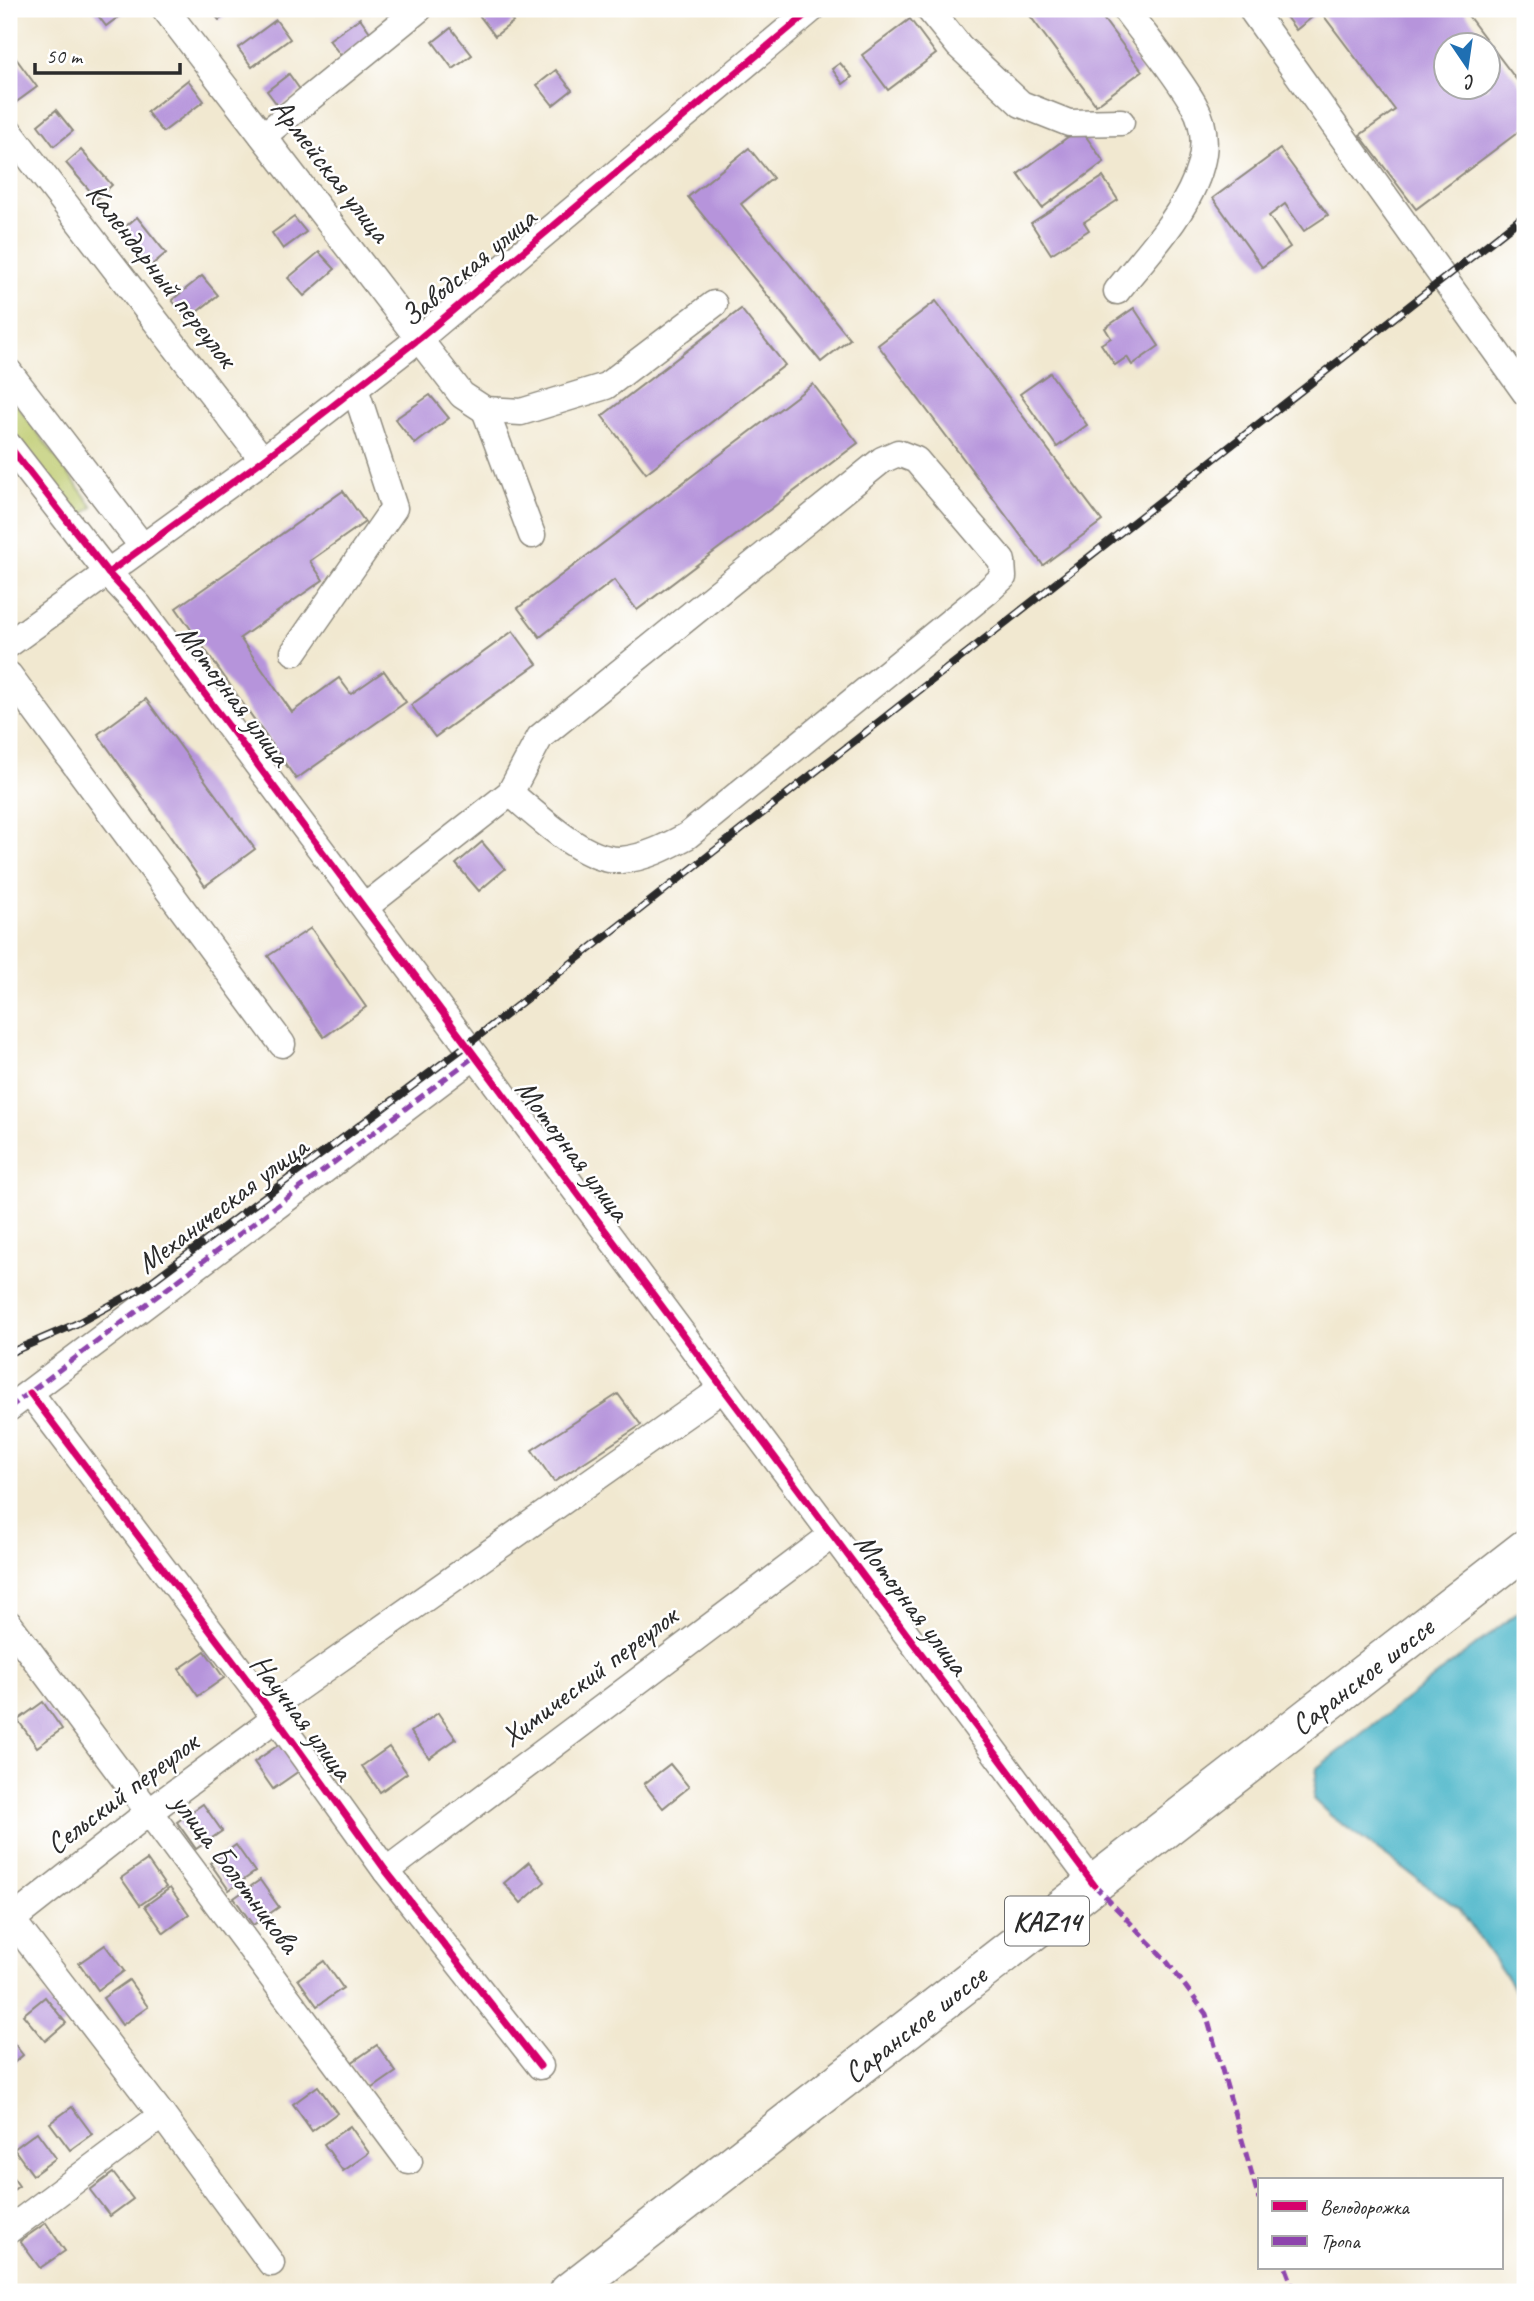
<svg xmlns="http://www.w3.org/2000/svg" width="1534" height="2301" viewBox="0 0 1534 2301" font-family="Caveat,sans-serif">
<rect width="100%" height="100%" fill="#fff"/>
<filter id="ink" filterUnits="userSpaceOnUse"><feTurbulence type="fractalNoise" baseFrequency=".0143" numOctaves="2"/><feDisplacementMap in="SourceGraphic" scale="14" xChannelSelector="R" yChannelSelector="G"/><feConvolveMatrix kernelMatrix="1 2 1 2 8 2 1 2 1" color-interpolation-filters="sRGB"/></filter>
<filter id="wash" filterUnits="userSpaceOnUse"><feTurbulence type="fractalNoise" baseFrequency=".00686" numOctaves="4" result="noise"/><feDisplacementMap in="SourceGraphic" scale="28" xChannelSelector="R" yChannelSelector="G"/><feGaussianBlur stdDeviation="1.57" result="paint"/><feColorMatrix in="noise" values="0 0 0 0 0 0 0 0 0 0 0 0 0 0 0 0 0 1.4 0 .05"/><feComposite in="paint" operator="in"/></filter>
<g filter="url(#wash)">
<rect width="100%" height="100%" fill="#f1e8d0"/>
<polygon fill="#bcc96b" stroke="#747a4b" stroke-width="2" points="9,394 93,507 78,518 9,426"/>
<polygon fill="#4cb6c9" stroke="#3c707a" stroke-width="2" points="1525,1607 1525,2004 1459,1909 1331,1816 1313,1799 1317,1768"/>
<g id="blocks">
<g fill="#b694db" fill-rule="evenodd">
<polygon points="93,9 129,9 106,26"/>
<polygon points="211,9 234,9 219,20"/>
<polygon points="480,9 503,9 513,22 495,36 476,11"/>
<polygon points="1025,9 1096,9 1142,71 1096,105"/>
<path d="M 1280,9 L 1463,9 L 1525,91 L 1525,127 L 1416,209 L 1360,135 L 1395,110 L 1320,11 L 1296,30 ZM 1446,46 L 1488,46 L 1488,88 L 1446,88 Z"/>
<polygon points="360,18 372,35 342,57 329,40"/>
<polygon points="910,19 936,54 888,90 862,55"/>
<polygon points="276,20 290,39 252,67 238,48"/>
<polygon points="451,28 472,55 453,69 433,42"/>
<polygon points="9,49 37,87 15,103 9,95"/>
<polygon points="840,63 852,77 843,84 832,69"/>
<polygon points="556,70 572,90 553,105 537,85"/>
<polygon points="289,74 301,91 279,107 267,91"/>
<polygon points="188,80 204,101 163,132 147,112"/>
<polygon points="56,110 73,131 54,146 38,125"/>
<polygon points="1080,128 1104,162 1042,208 1018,174"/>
<polygon points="749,148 773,178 741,204 850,339 821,362 688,197"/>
<polygon points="1280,149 1328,215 1304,231 1285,204 1269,216 1290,247 1262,267 1213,198"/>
<polygon points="81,150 112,185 97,199 66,163"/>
<polygon points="1103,177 1118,200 1084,222 1089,230 1051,254 1031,223"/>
<polygon points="137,217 166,253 148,268 119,232"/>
<polygon points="294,217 306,232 283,249 272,233"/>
<polygon points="319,252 335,269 304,296 288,278"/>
<polygon points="202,276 218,295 187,320 172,300"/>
<polygon points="936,301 1102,521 1043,565 878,345"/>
<polygon points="1134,308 1159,346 1132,365 1127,357 1115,365 1101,344 1111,338 1105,328"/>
<polygon points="741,309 785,365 646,473 602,416"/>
<polygon points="1050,373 1087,425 1057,447 1020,394"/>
<polygon points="813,384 858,443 637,610 614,580 540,637 518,608"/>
<polygon points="430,395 449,418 415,444 395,419"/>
<polygon points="343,491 365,522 310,561 323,580 240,638 292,712 339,678 351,694 384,671 406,702 296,779 176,608"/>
<polygon points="513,631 537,664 435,737 411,705"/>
<polygon points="146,699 255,849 205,886 98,734"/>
<polygon points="482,842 505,869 479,891 456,864"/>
<polygon points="311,928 366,1007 324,1037 268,956"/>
<polygon points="618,1394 641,1425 554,1482 532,1450"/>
<polygon points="205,1651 224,1678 198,1696 179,1669"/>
<polygon points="43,1702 62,1729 37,1747 18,1720"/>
<polygon points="438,1713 456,1739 429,1758 411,1732"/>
<polygon points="280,1744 299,1771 273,1789 254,1762"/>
<polygon points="389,1747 407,1773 380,1792 362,1766"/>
<polygon points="670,1764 689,1787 663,1808 644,1784"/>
<polygon points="203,1804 222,1831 196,1849 177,1822"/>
<polygon points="236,1845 255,1872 229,1890 210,1863"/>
<polygon points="147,1860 166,1887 140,1905 121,1878"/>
<polygon points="529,1862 545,1882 521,1903 504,1883"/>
<polygon points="260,1880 279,1907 253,1925 234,1898"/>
<polygon points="170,1888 189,1914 164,1933 145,1906"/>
<polygon points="105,1945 124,1971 98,1990 79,1963"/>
<polygon points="324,1961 343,1988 317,2006 298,1979"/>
<polygon points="129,1980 148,2007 122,2025 103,1998"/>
<polygon points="45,1997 66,2023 45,2041 23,2015"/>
<polygon points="9,2037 23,2055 9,2067"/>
<polygon points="377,2045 396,2072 370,2090 351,2063"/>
<polygon points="318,2086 337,2113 312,2131 293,2104"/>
<polygon points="72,2107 92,2134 70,2150 50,2123"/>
<polygon points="350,2126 369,2153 343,2171 324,2144"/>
<polygon points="37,2132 56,2158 33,2175 14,2149"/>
<polygon points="9,2172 19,2186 9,2193"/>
<polygon points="113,2173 133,2199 110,2216 90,2190"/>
<polygon points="46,2223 65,2251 40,2268 20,2241"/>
</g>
</g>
</g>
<g filter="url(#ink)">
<use href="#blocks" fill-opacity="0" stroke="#8e8a7e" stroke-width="2"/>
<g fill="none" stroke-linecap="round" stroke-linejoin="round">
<g stroke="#8e8a7e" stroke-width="29">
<g id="minor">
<polyline points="165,9 462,395 485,410 521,412 606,386 714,304"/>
<polyline points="929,9 959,46 1021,104 1069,123 1121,122"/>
<polyline points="1253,9 1254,13 1525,392"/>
<polyline points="9,131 263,460"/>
<polyline points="263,136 419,9"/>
<path d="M 1117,291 C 1154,244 1231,170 1194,105 C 1176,73 1147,39 1125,9"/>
<polyline points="9,372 143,547"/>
<polyline points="485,410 532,535"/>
<polyline points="9,446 108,573 139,606 1094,1885"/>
<polyline points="9,644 263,460 420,338 812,9"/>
<polyline points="294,652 394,508 355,388"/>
<polyline points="9,675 282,1044"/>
<path d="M 365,907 L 510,793 L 540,737 L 882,460 L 898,453 L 916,460 L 1002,561 L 1003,577 L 988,591 L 687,836 C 666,847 645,858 621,860 C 584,862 537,815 510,793"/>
<polyline points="30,1393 276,1718 386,1871 540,2066"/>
<polyline points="9,1408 475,1056"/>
<polyline points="9,1624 409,2161"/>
<polyline points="268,1709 722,1389"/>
<polyline points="386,1871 832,1535"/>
<polyline points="9,1916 162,2115 271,2263"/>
<polyline points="9,1922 149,1812 276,1718"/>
<polyline points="9,2230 162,2115"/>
</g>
</g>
<g stroke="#8e8a7e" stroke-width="41">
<polyline id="highway" points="569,2292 1525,1549"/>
</g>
<use href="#minor" stroke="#fff" stroke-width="26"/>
<use href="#highway" stroke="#fff" stroke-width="38"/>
<g stroke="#2b2b2b" stroke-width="8">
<polyline id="rail" points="9,1353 76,1324 144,1287 467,1045 1525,215"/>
</g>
<use href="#rail" stroke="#fff" stroke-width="5" stroke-dasharray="16" stroke-linecap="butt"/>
<g stroke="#8e44ad" stroke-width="5" stroke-dasharray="10 5" stroke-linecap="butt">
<polyline points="9,1408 475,1056"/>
<polyline points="1094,1885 1165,1959 1206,2014 1259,2199"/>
<polyline points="1286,2268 1295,2292"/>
</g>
<g stroke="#fff" stroke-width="11">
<g id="cycleway">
<polyline points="9,446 108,573 139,606 1094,1885"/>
<polyline points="108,573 263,460 420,338 812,9"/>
<polyline points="30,1393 276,1718 386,1871 540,2066"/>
</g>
</g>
<use href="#cycleway" stroke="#d6006c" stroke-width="7"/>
</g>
</g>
<g text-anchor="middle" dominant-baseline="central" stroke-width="5" stroke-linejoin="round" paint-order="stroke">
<rect fill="#fff" stroke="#6b6b6b" stroke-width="2" x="1005" y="1896.5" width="84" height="49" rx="5"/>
<g font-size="28" font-weight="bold" fill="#2b2b2b">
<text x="1047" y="1921">KAZ14</text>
</g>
<g font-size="30" fill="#2b2b2b" stroke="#fff">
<text transform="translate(331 170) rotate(52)">Армейская улица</text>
<text transform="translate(468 267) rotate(-40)">Заводская улица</text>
<text transform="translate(162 275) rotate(52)">Календарный переулок</text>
<text transform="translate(234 695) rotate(53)">Моторная улица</text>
<text transform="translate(573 1150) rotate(53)">Моторная улица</text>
<text transform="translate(222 1205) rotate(-37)">Механическая улица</text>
<text transform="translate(912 1604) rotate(53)">Моторная улица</text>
<text transform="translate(589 1676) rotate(-37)">Химический переулок</text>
<text transform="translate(1362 1676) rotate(-38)">Саранское шоссе</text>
<text transform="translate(302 1717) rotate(53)">Научная улица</text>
<text transform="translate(122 1793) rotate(-37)">Сельский переулок</text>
<text transform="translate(236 1873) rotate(53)">улица Болотникова</text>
<text transform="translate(915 2024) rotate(-38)">Саранское шоссе</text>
</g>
</g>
<rect width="1534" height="2301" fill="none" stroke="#fff" stroke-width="35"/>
<rect x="1258" y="2178" width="245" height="91" fill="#ffffff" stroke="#aaaaaa" stroke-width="2"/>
<rect x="1272" y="2201" width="35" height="10" fill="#d6006c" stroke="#aaaaaa" stroke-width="2"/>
<text x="1320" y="2214" font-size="21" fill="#2b2b2b">Велодорожка</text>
<rect x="1272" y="2236" width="35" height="10" fill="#8e44ad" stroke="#aaaaaa" stroke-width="2"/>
<text x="1320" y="2248" font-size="21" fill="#2b2b2b">Тропа</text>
<g transform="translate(1467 66) rotate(167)"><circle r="33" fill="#ffffff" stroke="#aaaaaa" stroke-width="2"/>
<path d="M0-5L12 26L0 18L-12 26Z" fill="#1f6fb2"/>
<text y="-10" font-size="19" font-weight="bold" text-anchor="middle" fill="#2b2b2b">С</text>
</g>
<path d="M35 63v10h145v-10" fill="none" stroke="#2b2b2b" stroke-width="3.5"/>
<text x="46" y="63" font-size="21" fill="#2b2b2b" stroke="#ffffff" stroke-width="5" paint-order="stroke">50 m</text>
</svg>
